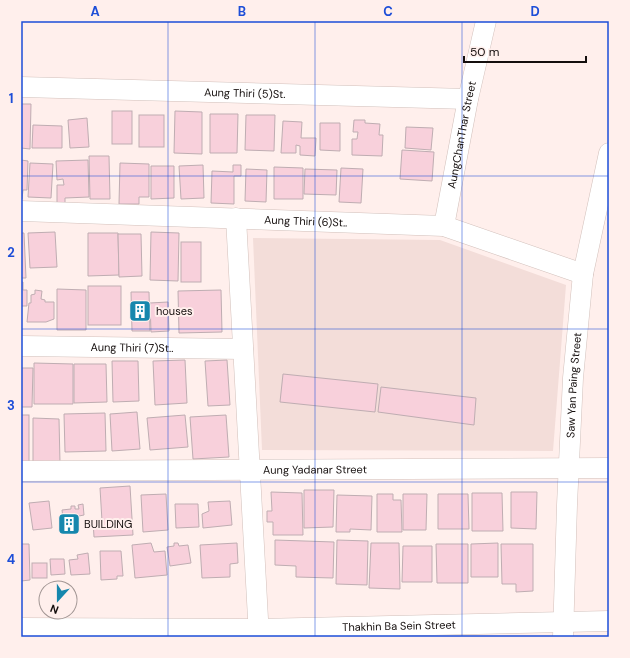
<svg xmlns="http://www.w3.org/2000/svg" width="630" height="658" viewBox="0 0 630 658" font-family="'DM Sans',sans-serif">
<rect width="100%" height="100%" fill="#ffefec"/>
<polygon fill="#f3ddd9" points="253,238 440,240 566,285 553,451 262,450"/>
<g fill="#f8d0db" stroke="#bfadb2">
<polygon points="21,104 31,104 30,149 21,148"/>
<rect x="112" y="111" width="20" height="33"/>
<polygon points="175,111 202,112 202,154 174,153"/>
<polygon points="210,114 238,114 237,153 210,153"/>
<rect x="139" y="115" width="25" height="32"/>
<polygon points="246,115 275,115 274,151 245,150"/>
<polygon points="87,118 89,147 70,148 68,120"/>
<polygon points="354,120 365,120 365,123 380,124 379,135 383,135 382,156 352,155 352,139 357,139 358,132 353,132"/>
<polygon points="283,121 302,122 301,138 316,138 315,156 300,155 300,146 296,145 296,153 281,153"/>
<polygon points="320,123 340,123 340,151 320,150"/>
<polygon points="33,125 62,126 62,148 32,148"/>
<polygon points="406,127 433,128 431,150 405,148"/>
<polygon points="402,150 434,152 432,181 400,179"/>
<polygon points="89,156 109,156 110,199 90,199"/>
<polygon points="21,160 28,161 27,190 23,190 22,199 21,199"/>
<polygon points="88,160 89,197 65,198 65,204 57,204 57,185 64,185 63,179 57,180 56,161"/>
<polygon points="30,163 53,164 51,198 28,197"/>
<polygon points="120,163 149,164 149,197 139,197 139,204 119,204"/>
<polygon points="203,165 204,198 181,199 179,166"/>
<polygon points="233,165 241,165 241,176 234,176 234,204 211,203 212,171 233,172"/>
<polygon points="151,166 174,166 174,198 151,199"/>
<polygon points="274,167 303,168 303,199 274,199"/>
<polygon points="341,168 363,169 361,203 339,202"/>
<polygon points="246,169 267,170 266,202 245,201"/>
<polygon points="305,169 337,170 336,195 304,194"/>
<polygon points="55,232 57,267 30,268 28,233"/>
<polygon points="151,232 179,233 178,281 150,280"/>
<polygon points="21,233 24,233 26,278 21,278"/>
<polygon points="88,233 118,233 119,275 88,276"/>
<polygon points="118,234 141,234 142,276 119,277"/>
<rect x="181" y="242" width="20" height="40"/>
<polygon points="21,282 23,282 23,290 27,290 27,306 21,306"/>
<rect x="88" y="286" width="33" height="39"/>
<polygon points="57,289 86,290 86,330 57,330"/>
<polygon points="35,290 42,291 41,299 45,300 45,302 54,302 54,319 46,322 27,322 29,303 31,303 31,295 35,294"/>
<polygon points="221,290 222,332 179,333 178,291"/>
<polygon points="131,292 149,292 150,331 132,331"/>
<polygon points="168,302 169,331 151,332 150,303"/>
<polygon points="185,360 187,403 155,405 153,361"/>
<polygon points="227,360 230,405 208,406 205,361"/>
<polygon points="112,361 138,361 139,401 113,402"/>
<polygon points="34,363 73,364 73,404 34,404"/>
<polygon points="74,364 106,364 107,402 74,403"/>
<polygon points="21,368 33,368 32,407 21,407"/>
<polygon points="283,374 378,384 375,412 280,402"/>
<polygon points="381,387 476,398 474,425 378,412"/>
<polygon points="137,412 140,449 112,451 110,414"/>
<polygon points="105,413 106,451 65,452 64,414"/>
<rect x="21" y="415" width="8" height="47"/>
<polygon points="185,415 188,447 150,450 147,418"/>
<polygon points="226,415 229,457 193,459 190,417"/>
<polygon points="33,418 59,419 60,463 33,463"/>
<polygon points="130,486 133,535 94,537 93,521 102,521 100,488"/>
<polygon points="304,490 334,490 333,527 304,528"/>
<polygon points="271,492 302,493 303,535 273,535 273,522 267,522 267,511 272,511"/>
<polygon points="511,492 537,492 536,529 511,528"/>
<polygon points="472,493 502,493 503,531 472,531"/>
<polygon points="166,494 168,530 143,532 141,495"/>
<polygon points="377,494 393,494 393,500 401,500 402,532 377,532"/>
<polygon points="403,494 427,494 426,530 403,530"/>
<polygon points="438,494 468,494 469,529 438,529"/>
<polygon points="337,495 372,496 371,530 350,529 350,532 336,532"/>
<polygon points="49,501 52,528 33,530 29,503"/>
<polygon points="230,501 232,525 203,528 202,514 209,511 208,502"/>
<polygon points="83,504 84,515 74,517 76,532 65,534 62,510 71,509 71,506 75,506 75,509 79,509 78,505"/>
<polygon points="175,504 198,504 199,527 176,528"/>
<polygon points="275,540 334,542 333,578 296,577 296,566 275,565"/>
<polygon points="337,540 368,541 367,585 336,584"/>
<polygon points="151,543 154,552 165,551 167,575 135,578 132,545"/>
<polygon points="174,543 178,543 179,546 188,545 191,563 170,566 167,547 174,546"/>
<polygon points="237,543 238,563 230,564 230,577 202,578 200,545"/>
<polygon points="371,543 399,543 400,589 369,588"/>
<polygon points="498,543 498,577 471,577 471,544"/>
<polygon points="21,544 29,544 30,580 21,581"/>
<polygon points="436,544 468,544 468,583 437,583"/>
<polygon points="501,544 533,544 533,591 516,592 516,584 502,584"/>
<polygon points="403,546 432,546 432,582 402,582"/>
<polygon points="100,551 121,551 123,576 117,576 117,579 101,580"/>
<polygon points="88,553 90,574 71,575 69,560 78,559 77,555"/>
<polygon points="50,559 64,559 65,574 51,575"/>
<rect x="32" y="563" width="15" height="15"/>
</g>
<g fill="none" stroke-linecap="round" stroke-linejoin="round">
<g stroke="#d2c0bb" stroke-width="21">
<g id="minor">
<path id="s1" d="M 21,87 L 468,99"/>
<path id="s2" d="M 21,211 L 444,226 L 583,274"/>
<polyline points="236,218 259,637"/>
<path id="s3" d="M 444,226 L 468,99 L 486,21"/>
<path id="s4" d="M 21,346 L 243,349"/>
<path id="s5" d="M 21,471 L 609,468"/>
<path id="s6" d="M 21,628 L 259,629 L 609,621"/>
<path id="s7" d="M 563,637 L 567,505 L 573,378 L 583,274 L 609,153"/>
</g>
</g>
<use href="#minor" stroke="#fff" stroke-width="20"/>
</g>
<path fill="none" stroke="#1d4ed8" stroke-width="1" stroke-opacity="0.55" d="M 168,21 L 168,637M 315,21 L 315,637M 462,21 L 462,637M 21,176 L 609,176M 21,329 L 609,329M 21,482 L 609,482"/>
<defs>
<g id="building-square" transform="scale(1.15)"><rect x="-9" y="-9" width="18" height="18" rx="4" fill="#1687ad" stroke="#ffefec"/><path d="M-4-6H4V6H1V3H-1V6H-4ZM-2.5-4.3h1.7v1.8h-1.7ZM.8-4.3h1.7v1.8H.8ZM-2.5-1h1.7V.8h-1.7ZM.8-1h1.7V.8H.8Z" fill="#fff"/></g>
</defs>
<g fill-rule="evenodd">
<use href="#building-square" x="140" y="311"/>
<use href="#building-square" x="69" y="524"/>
</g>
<g text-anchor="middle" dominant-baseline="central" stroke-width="4" stroke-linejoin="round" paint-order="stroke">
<g font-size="11" fill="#140e0d" stroke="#ffefec">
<text stroke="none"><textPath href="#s1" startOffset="224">Aung Thiri (5)St.</textPath></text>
<text stroke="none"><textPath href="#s3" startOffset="93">AungChanThar Street</textPath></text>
<text stroke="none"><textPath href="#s2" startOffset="285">Aung Thiri (6)St..</textPath></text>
<text stroke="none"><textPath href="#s4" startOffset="111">Aung Thiri (7)St..</textPath></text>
<text stroke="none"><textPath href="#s7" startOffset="252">Saw Yan Paing Street</textPath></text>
<text stroke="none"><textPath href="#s5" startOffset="294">Aung Yadanar Street</textPath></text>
<text stroke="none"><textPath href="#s6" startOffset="378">Thakhin Ba Sein Street</textPath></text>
</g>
<g font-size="11" fill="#140e0d" stroke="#ffefec" text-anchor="start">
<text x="156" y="311">houses</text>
<text x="84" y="524">BUILDING</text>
</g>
</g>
<rect width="630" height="658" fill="none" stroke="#ffefec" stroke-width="44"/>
<g transform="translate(58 600) rotate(201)"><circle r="19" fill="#ffefec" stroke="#a19593"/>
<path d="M0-3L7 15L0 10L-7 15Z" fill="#1687ad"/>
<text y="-6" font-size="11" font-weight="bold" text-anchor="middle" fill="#140e0d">N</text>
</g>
<path d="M464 56v6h122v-6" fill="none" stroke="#140e0d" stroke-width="2"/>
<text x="470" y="56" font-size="12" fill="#140e0d" stroke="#ffefec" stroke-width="3" paint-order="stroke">50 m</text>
<rect x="22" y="22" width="586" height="614" fill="none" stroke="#1d4ed8" stroke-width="1.5"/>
<g font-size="13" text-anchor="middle" font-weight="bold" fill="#1d4ed8">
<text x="95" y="16">A</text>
<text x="242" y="16">B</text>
<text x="388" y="16">C</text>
<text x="535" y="16">D</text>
<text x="11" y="103">1</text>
<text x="11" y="257">2</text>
<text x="11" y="410">3</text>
<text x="11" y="564">4</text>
</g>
</svg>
